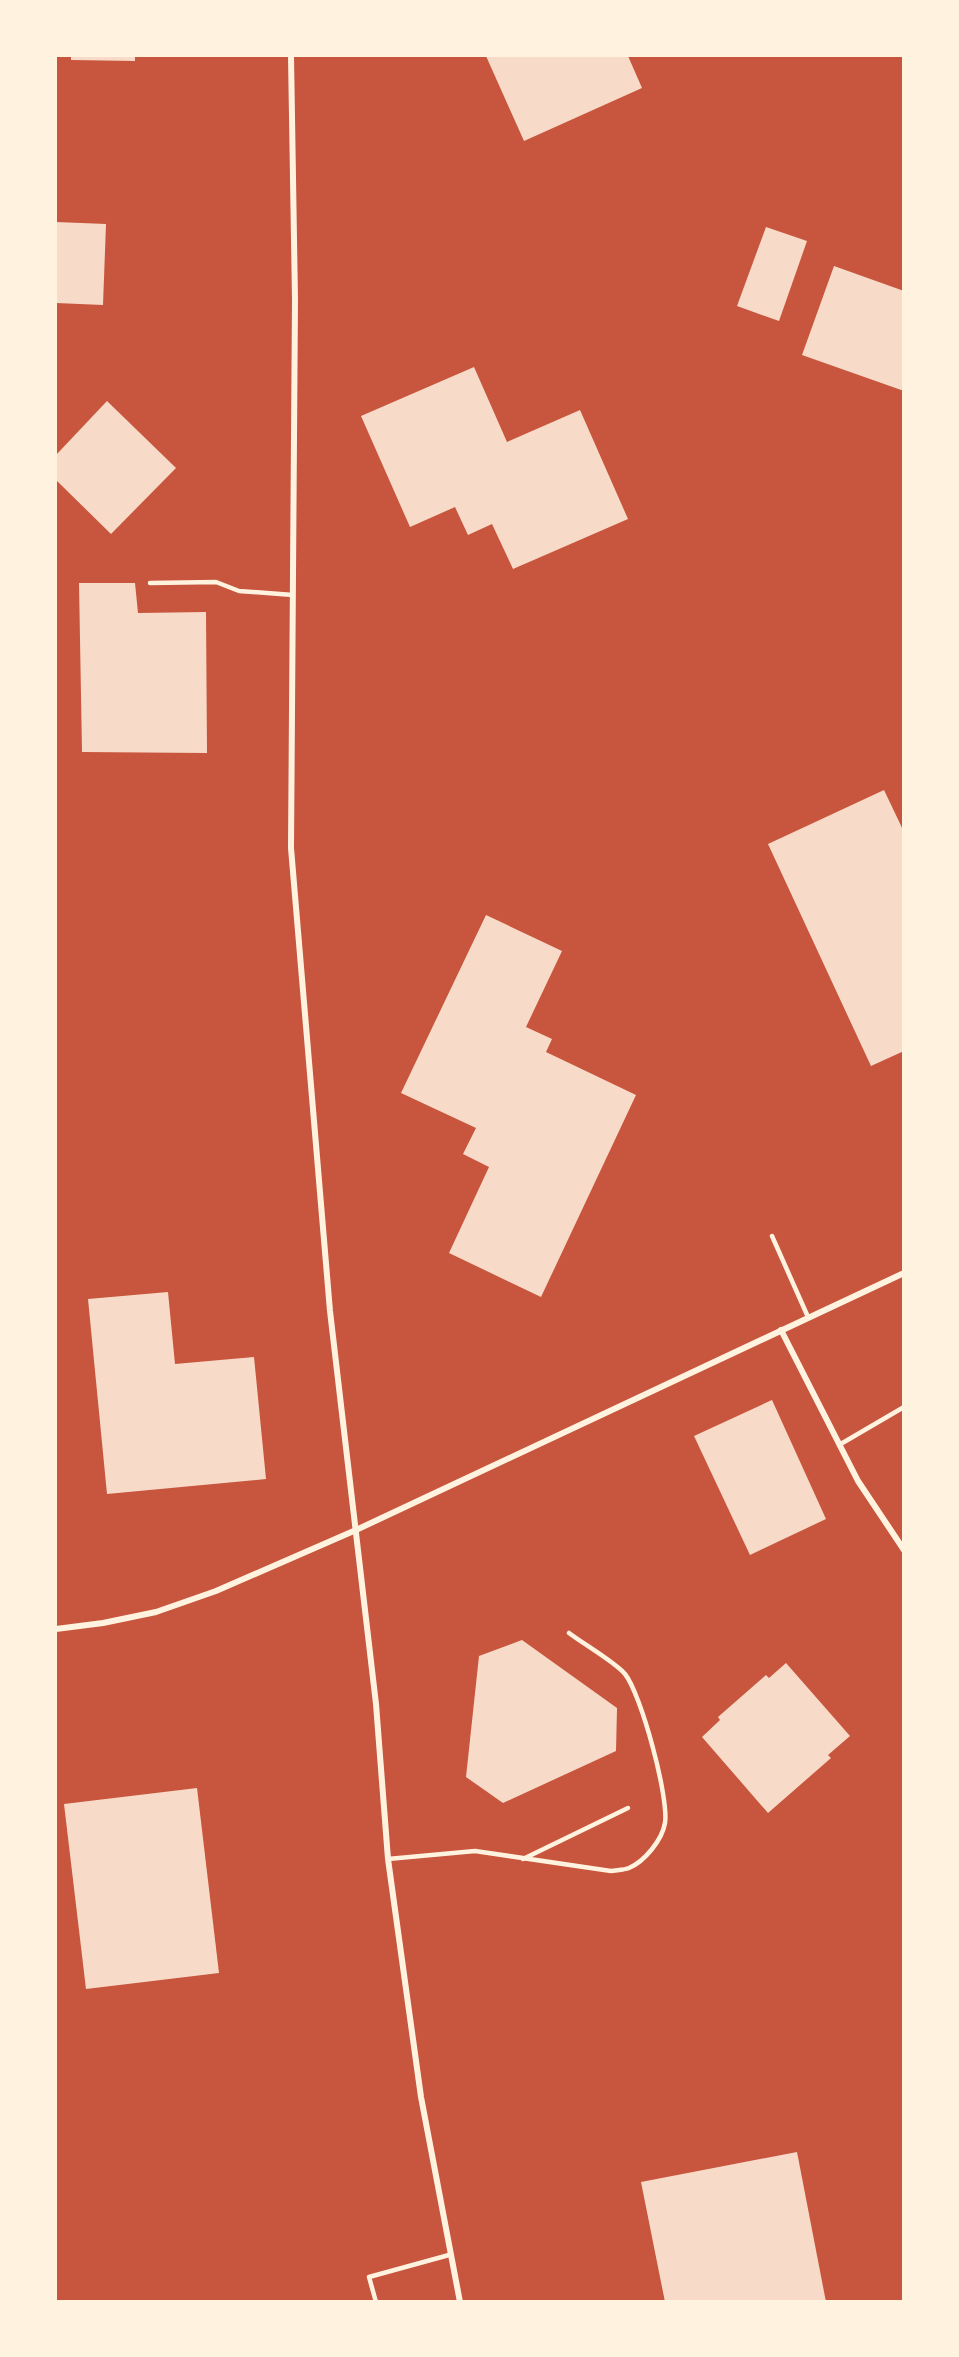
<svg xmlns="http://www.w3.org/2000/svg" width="959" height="2357" viewBox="0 0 959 2357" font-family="'DejaVu Sans',sans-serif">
<rect width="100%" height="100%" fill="#c8553d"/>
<g fill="#f7dbc8">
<polygon points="71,56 135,56 135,61 71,60"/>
<polygon points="486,56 628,56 642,88 524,141"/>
<polygon points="56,222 106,224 103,305 56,303"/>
<polygon points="766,227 807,241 779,321 737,306"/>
<polygon points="834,266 904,291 904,391 802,355"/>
<polygon points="474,367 507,442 580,410 628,519 513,569 492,524 468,535 455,507 410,527 361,416"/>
<polygon points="107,401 176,468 111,534 56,480 56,455"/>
<polygon points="79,583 135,583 138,613 206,612 207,753 82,752"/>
<polygon points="884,790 904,832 904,1051 871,1066 768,844"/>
<polygon points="486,915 562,951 526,1027 552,1039 546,1052 636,1095 541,1297 449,1253 489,1167 463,1154 476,1128 401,1093"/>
<polygon points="168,1292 175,1364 254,1357 266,1479 107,1494 88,1299"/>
<polygon points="772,1400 826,1519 750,1555 694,1436"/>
<polygon points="522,1640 617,1708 616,1751 503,1803 466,1777 479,1656"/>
<polygon points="786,1663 850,1736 828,1755 831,1758 768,1813 702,1737 720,1720 718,1717 766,1675 769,1678"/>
<polygon points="197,1788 219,1973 86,1989 64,1804"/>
<polygon points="797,2152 826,2302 665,2302 641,2182"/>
</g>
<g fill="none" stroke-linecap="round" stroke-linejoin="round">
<g stroke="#fff3e0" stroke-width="4.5">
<polyline points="150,583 216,582 239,591 293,595"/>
<polyline points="772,1236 808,1317"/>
<polyline points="839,1445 904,1407"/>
<path d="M 388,1859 L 475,1851 L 611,1871 C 617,1870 624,1870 629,1868 C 645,1861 662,1840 665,1823 C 669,1797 641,1694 625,1674 C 615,1662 582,1643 569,1633"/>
<polyline points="523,1859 628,1808"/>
<polyline points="376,2302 369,2277 449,2255"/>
</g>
<g stroke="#fff3e0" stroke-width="6">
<polyline points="291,56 295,300 291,848 330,1311 376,1704 388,1859 421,2097 460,2302"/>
<polyline points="781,1330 858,1481 904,1550"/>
<polyline points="56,1629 103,1623 156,1612 216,1591 356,1530 904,1273"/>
</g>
</g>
<rect width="959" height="2357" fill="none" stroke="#fff3e0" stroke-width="114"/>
</svg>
